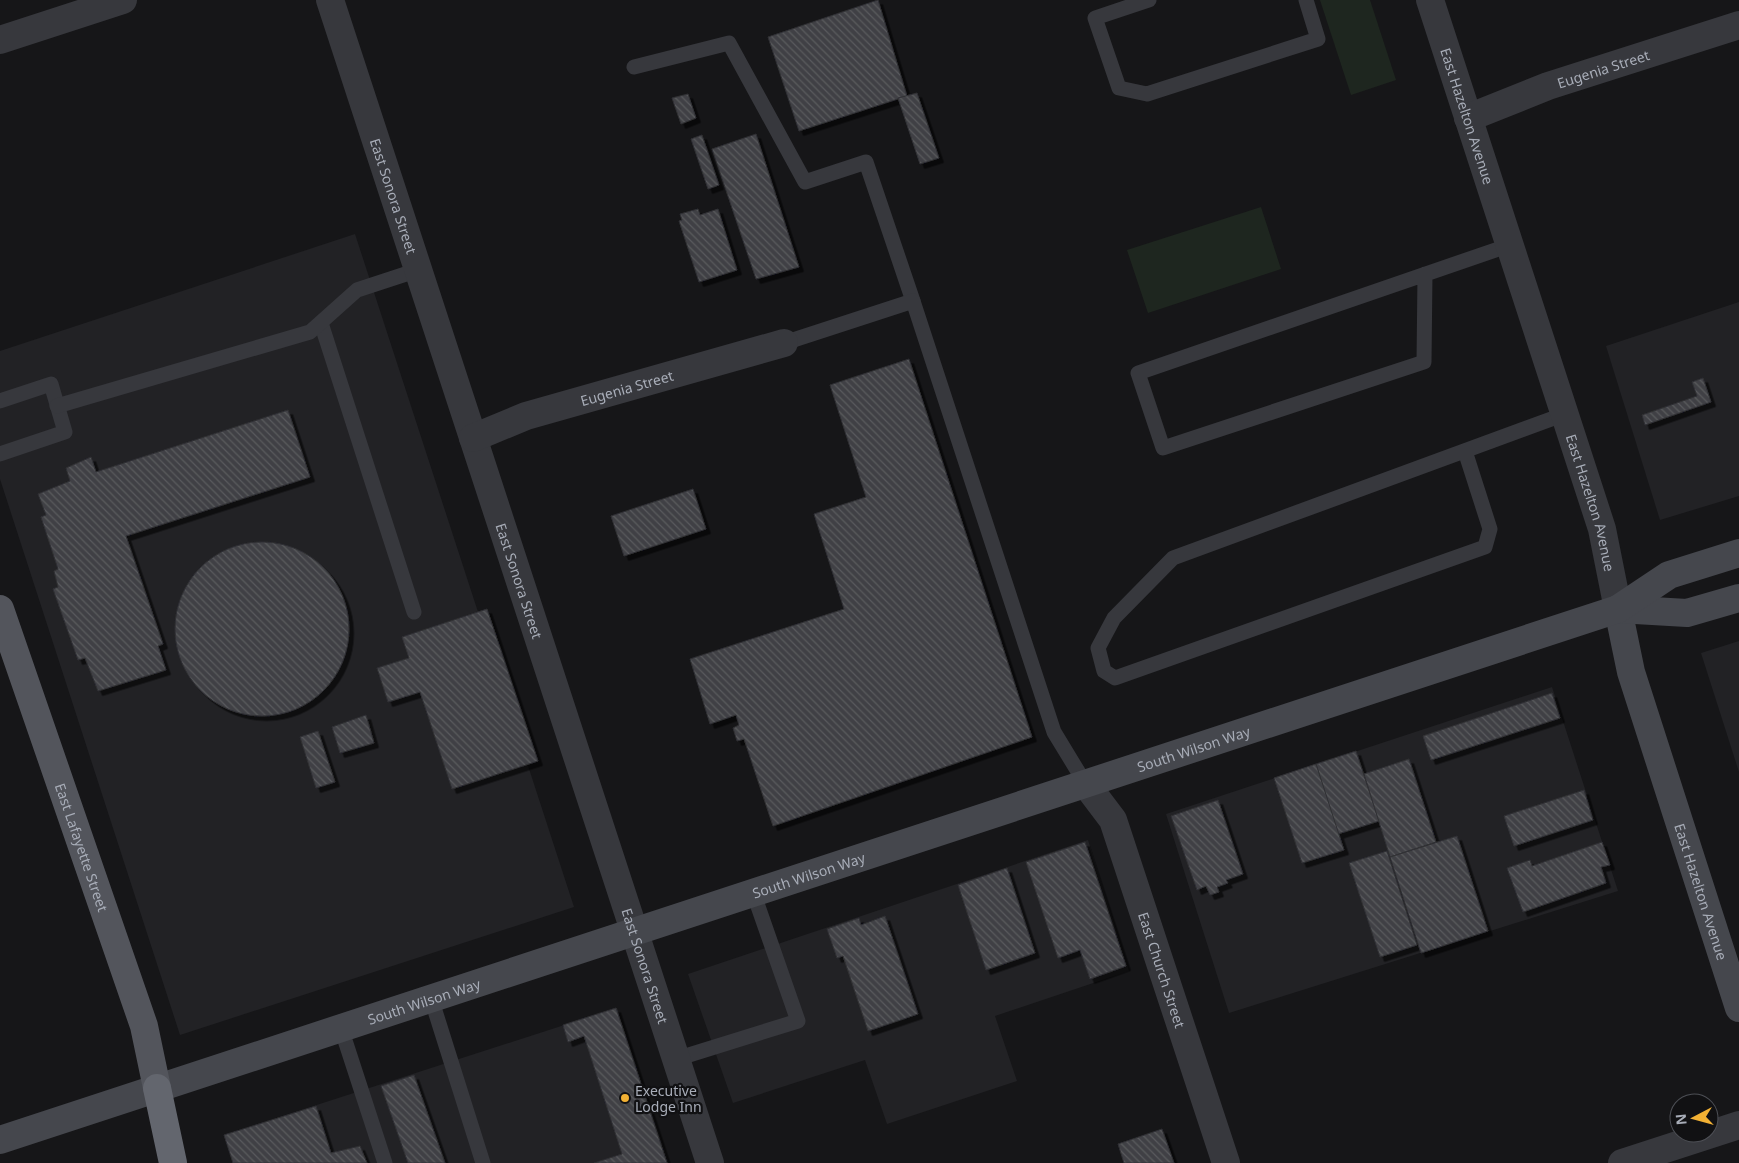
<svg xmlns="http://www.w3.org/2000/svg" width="1739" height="1163" viewBox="0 0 1739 1163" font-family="'Noto Sans',sans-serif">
<defs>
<pattern id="building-back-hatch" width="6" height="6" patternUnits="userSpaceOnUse" patternTransform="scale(1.25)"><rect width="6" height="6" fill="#404145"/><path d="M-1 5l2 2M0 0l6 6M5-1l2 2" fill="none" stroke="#595a5e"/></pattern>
<filter id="shadow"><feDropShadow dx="4.5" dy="4.5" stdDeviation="0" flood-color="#0009"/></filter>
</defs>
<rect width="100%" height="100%" fill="#161618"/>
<g fill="#222225">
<polygon points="355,234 574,907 180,1035 0,479 0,351"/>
<polygon points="1739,302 1739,496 1660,520 1606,346"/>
<polygon points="1739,641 1739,772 1701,653"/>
<polygon points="1552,687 1618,891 1229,1013 1166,814"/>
<polygon points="1088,840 1129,971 995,1016 1017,1081 887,1124 865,1060 733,1103 688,974"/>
<polygon points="617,1008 669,1163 233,1163 224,1135"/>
</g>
<g fill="#1e261f">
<polygon points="1320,0 1370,0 1396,80 1351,95"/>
<polygon points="1261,207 1281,269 1148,313 1127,250"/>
</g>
<g fill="url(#building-back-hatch)" stroke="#303034" filter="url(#shadow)">
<polygon points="878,0 907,96 799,131 768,37"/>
<polygon points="917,93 939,158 920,164 898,98"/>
<polygon points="688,94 696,118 681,124 672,98"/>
<polygon points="756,134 799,267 756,279 712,149"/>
<polygon points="702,135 719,185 708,189 691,139"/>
<polygon points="698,209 700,215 718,209 737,270 699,282 679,221 682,220 680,214"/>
<polygon points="909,359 1032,737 773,826 744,739 737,741 733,728 739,725 736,715 710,724 690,659 844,609 814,514 866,497 830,385"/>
<polygon points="1703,378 1711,402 1645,425 1642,415 1697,396 1692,382"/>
<polygon points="288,410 310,477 126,536 163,644 158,646 166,670 98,691 85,658 78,660 53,589 58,587 54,571 58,569 41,517 46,515 38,494 70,481 66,468 91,457 96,472"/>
<polygon points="693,489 706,529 624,556 611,516"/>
<circle cx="262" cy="629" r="87"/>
<polygon points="487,609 538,761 452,789 420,692 388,702 377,668 409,658 402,637"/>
<polygon points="1552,693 1560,718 1431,760 1423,736"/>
<polygon points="366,715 374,743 340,753 332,727"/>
<polygon points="318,731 335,782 316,788 300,737"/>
<polygon points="1356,751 1379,821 1338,834 1316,764"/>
<polygon points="1409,759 1436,842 1390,857 1364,774"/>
<polygon points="1316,764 1344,850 1302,863 1274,778"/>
<polygon points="1584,790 1593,820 1514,846 1504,816"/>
<polygon points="1218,800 1243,874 1226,880 1228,883 1217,887 1219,892 1210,895 1206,886 1197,890 1171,816"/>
<polygon points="1457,836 1488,931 1421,953 1390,857"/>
<polygon points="1085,842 1126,966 1090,979 1080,950 1058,958 1026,862"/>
<polygon points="1602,842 1610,865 1601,867 1606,883 1523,912 1507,868 1530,860 1532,866"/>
<polygon points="1387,851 1417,945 1380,957 1349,863"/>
<polygon points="1007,868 1035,953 986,970 958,885"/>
<polygon points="885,916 918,1014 868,1031 843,956 837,958 827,929 859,918 861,925"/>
<polygon points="616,1008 667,1163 594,1163 622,1154 584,1036 568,1042 563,1025"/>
<polygon points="414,1075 445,1163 408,1163 381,1086"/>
<polygon points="316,1106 331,1153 360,1146 367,1163 233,1163 224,1135"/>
<polygon points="1162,1129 1174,1163 1124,1163 1118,1144"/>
</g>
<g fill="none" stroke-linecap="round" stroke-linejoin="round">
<g stroke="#37383d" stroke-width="15">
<polyline points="1149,0 1095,18 1119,88 1147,94 1318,39 1306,0"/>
<polyline points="634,67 729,43 805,182 866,162 913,301"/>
<polyline points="1425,274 1424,362 1163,448 1138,373 1510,245"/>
<polyline points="321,323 414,612"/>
<polyline points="784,343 913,301 1054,732 1085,783"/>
<polyline points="0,401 51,384 65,432 0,454"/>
<polyline points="57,406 310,332 357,290 418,270"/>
<polyline points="1465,451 1490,529 1485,547 1115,678 1104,671 1098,648 1114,618 1173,558 1565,414"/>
<polyline points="431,998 483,1163"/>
<polyline points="341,1028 385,1163"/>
<polyline points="676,1059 798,1021 753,892"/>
</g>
<g stroke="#37383d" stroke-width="28">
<path id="s1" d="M 330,0 L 710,1163"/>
<path id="s2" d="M 1430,0 L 1602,529 L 1618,609"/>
<polyline points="0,40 123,0"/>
<path id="s3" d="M 1468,118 L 1548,86 L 1739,25"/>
<path id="s4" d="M 473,438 L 526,416 L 784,343"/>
<path id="s5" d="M 1085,783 L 1113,820 L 1226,1163"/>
<polyline points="1622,1163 1739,1125"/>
</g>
<g stroke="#45474d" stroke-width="28">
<path id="s6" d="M 1618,609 L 1631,672 L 1739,1008"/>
<polyline points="1618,609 1687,613 1739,598"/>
<path id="s7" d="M 0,1140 L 1618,609 L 1669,575 L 1739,553"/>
</g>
<path stroke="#53555c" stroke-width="28" id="s8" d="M 0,609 L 144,1026 L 157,1088"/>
<polyline stroke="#63666e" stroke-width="28" points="157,1088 173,1163"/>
</g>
<circle fill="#f2b134" stroke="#111113" stroke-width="2" cx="625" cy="1098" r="5"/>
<g text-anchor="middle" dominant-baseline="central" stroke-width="4.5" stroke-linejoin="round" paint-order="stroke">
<g font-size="14" fill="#a8adb8" stroke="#111113">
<text stroke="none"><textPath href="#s3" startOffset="144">Eugenia Street</textPath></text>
<text stroke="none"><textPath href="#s2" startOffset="122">East Hazelton Avenue</textPath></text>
<text stroke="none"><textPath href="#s1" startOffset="206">East Sonora Street</textPath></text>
<text stroke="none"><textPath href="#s4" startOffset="162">Eugenia Street</textPath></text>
<text stroke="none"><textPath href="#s2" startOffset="528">East Hazelton Avenue</textPath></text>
<text stroke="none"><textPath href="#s1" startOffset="611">East Sonora Street</textPath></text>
<text stroke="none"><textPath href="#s7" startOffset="1256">South Wilson Way</textPath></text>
<text stroke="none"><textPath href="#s8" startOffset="252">East Lafayette Street</textPath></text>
<text stroke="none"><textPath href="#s7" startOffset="851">South Wilson Way</textPath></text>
<text stroke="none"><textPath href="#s6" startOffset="295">East Hazelton Avenue</textPath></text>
<text stroke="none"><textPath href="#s1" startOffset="1016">East Sonora Street</textPath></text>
<text stroke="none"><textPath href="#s5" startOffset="204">East Church Street</textPath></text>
<text stroke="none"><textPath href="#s7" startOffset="446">South Wilson Way</textPath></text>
</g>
<g font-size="14" fill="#a8adb8" stroke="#111113" text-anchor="start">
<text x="635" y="1090">Executive<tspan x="635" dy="16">Lodge Inn</tspan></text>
</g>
</g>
<g transform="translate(1694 1118) rotate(264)"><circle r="24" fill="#111113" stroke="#4d4f55"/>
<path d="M0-4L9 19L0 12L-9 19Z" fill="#f2b134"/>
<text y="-8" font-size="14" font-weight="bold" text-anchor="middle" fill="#a8adb8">N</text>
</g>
</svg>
